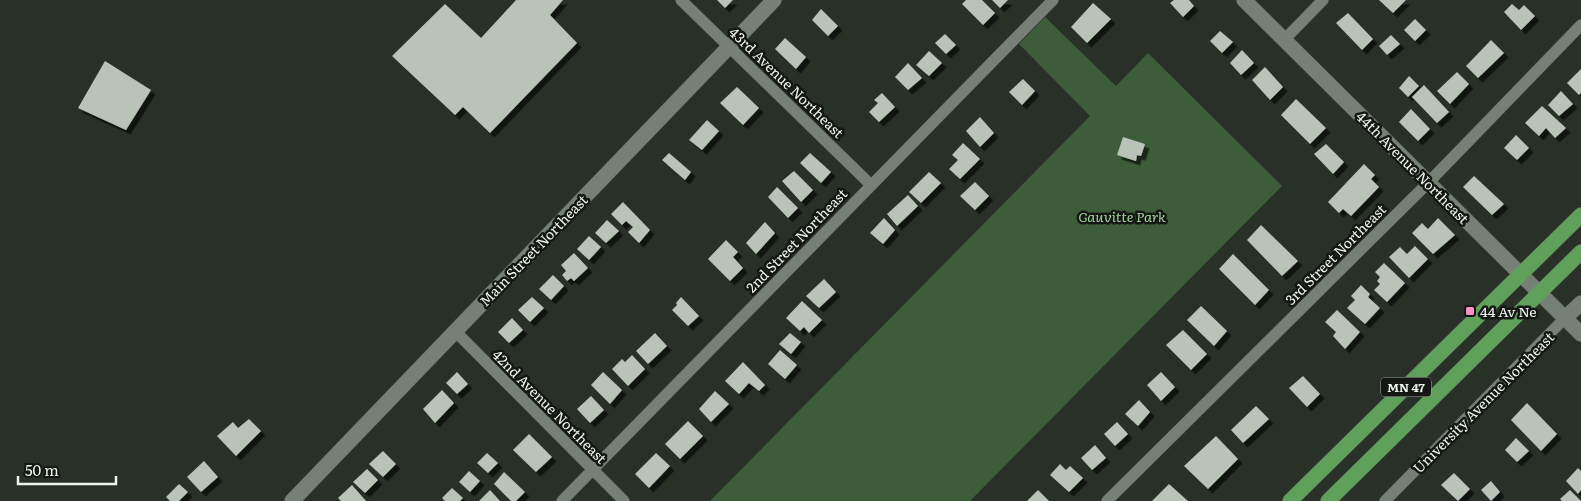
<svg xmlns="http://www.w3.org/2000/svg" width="1581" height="501" viewBox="0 0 1581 501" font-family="Literata,serif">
<defs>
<filter id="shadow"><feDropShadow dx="4.5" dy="4.5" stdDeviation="0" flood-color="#0009"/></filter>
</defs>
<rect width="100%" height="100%" fill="#293028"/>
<polygon fill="#3d5c3a" points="1045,17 1116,86 1148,53 1282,186 970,501 710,501 1090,116 1019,44"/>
<g fill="#b9c3b8" filter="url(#shadow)">
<polygon points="516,0 563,0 550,15 577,43 490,133 463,107 455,115 392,56 445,4 481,38"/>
<polygon points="717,0 733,0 725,8"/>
<polygon points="966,0 982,0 995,13 983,25 962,4"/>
<polygon points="992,0 1008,0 1000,8"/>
<polygon points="1174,0 1189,0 1194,6 1183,17 1170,3"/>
<polygon points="1379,0 1406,0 1393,13"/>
<polygon points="1093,3 1111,19 1087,43 1071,27"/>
<polygon points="1512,4 1519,10 1524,5 1535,16 1521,30 1504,12"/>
<polygon points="821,9 838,26 828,36 812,20"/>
<polygon points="1348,13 1373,39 1362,50 1336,23"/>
<polygon points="1415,19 1426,30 1415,41 1404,30"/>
<polygon points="1220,31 1233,42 1222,53 1210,41"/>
<polygon points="945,34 956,45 946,54 935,43"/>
<polygon points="1391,35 1400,44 1387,55 1379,46"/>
<polygon points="785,38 806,57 796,69 775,49"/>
<polygon points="1491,40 1504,53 1478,78 1466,66"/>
<polygon points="1242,50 1254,63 1241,75 1230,63"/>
<polygon points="929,51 942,63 929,76 916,65"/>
<polygon points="105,61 151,90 126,130 78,108"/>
<polygon points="908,63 922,78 908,90 895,77"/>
<polygon points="1265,67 1283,87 1270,100 1252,80"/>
<polygon points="1581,69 1581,93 1579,95 1567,83"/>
<polygon points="1457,72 1469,84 1450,104 1437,91"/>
<polygon points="1409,76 1419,86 1408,97 1399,88"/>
<polygon points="1023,79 1035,91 1022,105 1009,92"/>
<polygon points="1424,85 1449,112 1437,123 1412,97"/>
<polygon points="737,87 759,108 743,125 720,103"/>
<polygon points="1561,91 1573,104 1559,116 1548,105"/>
<polygon points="882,93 895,107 879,122 869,112 878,103 874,100"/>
<polygon points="1296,99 1326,128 1310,144 1281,115"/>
<polygon points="1542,106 1566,128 1555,138 1546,128 1539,136 1525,123"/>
<polygon points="1411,109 1430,129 1418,141 1399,122"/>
<polygon points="980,117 994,133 980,147 966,131"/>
<polygon points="707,120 719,131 702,150 689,140"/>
<polygon points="1516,135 1529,148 1517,160 1504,148"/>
<polygon points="1123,137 1145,144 1141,156 1137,155 1136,161 1117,155"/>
<polygon points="963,143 980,159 960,179 949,169 958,160 952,155"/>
<polygon points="1326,144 1344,162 1333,174 1314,154"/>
<polygon points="669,153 691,172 685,180 662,160"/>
<polygon points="810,153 831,172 821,183 800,163"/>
<polygon points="1364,164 1375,175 1371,179 1379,187 1351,216 1343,209 1339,213 1328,202"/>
<polygon points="794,171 813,190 801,202 782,181"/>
<polygon points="929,172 941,183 921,203 909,192"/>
<polygon points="1474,176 1504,204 1492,215 1463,187"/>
<polygon points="975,182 989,196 975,210 960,196"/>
<polygon points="777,187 798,208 788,218 768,197"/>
<polygon points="908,195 918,206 897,226 887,214"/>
<polygon points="623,202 650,230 639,243 628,232 633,227 626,221 622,225 611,214"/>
<polygon points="884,218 895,230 883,244 870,233"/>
<polygon points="1438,218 1455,235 1433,254 1412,233 1422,223 1428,229"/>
<polygon points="607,220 619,231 606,243 595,233"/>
<polygon points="765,222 775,233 756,254 746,243"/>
<polygon points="1261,225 1298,261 1282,276 1247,240"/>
<polygon points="589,236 601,247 589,260 577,249"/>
<polygon points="726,240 738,252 733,257 743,268 730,281 708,259"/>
<polygon points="1415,246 1428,259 1409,278 1389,257 1400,247 1407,254"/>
<polygon points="574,253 588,268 574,281 571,278 567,281 562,275 566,271 561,265"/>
<polygon points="1233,254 1269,290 1255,305 1219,269"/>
<polygon points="1384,263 1405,283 1387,302 1374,290 1380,284 1377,281 1380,277 1375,272"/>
<polygon points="553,275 564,286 551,300 539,289"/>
<polygon points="824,279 836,292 819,308 806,296"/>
<polygon points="1361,285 1370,294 1368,297 1380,308 1365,324 1347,308 1355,300 1351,296"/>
<polygon points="532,297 544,308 530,322 518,310"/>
<polygon points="681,297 699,316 688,326 672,310 677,305 676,303"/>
<polygon points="802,301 822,320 809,333 804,327 800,331 786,318"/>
<polygon points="1201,306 1227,331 1214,346 1187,320"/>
<polygon points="1337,310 1360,332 1345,349 1333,336 1336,332 1325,322"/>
<polygon points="512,318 523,330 509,343 498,332"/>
<polygon points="1183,330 1207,354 1191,370 1166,345"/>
<polygon points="655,333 667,346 648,364 636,351"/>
<polygon points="790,333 801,342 791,354 779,344"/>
<polygon points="780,350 797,365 785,379 768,364"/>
<polygon points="632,355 645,369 628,386 612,369 622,359 625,362"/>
<polygon points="743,362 765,385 759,391 749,383 739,394 725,381"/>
<polygon points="457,372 468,384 457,394 446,383"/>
<polygon points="603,372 622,390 610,404 591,385"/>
<polygon points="1161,372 1175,387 1161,401 1147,385"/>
<polygon points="1303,376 1320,394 1307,407 1289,388"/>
<polygon points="442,390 454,403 435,423 423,409"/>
<polygon points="715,391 729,404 711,422 699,409"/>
<polygon points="591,396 604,410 590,423 577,409"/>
<polygon points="1139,400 1150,412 1138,426 1125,414"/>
<polygon points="1527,403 1557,434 1541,451 1511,420"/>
<polygon points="1256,406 1269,419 1243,443 1231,430"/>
<polygon points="249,419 261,431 236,456 217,436 233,422 238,428"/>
<polygon points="688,421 703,436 680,459 665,444"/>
<polygon points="1117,422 1128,434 1115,446 1104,434"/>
<polygon points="529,434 552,457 536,472 513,450"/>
<polygon points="1216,436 1238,459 1208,489 1184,466"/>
<polygon points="1516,438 1529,451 1517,462 1505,450"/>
<polygon points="1095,445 1106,458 1092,470 1081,458"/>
<polygon points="383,451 396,464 383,477 369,464"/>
<polygon points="487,453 498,463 488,473 477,463"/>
<polygon points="656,453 670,466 649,488 635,474"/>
<polygon points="204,461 218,477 201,492 187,477"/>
<polygon points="1060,464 1066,470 1070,466 1083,478 1069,492 1050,475"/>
<polygon points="1578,468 1581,471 1581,490 1578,494 1566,481"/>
<polygon points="367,469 378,480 365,493 353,482"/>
<polygon points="469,471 480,481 470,492 459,482"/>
<polygon points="504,472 525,492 516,501 511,501 494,484"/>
<polygon points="1454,473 1470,489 1458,501 1441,485"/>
<polygon points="1491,481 1500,492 1491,501 1481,490"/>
<polygon points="179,484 188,492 179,501 170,501 166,497"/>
<polygon points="1169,484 1188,501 1152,501"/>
<polygon points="352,485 366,501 341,501 338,498"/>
<polygon points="452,488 463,498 460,501 445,501 442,498"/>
<polygon points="490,490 500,501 479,501"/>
<polygon points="1038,490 1049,501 1027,501"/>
<polygon points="1570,490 1581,501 1562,501 1560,499"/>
</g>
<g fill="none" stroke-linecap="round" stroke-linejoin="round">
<g stroke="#464d45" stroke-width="12">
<g id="minor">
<polyline points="681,0 871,185"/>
<polyline points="1284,40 1323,0"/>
<polyline points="455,331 624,501"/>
<polyline points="562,501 1053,0"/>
<polyline points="1107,501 1429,182 1581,25"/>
<polyline points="1385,501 1565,318"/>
</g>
</g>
<g stroke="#464d45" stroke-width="16">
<g id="tertiary">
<polyline points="1244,0 1581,334"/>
<polyline points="1565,318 1581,303"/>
<polyline points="292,501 774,0"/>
</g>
</g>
<g stroke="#464d45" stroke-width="16">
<g id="primary">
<polyline points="1290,501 1581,215"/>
<polyline points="1328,501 1581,252"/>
</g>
</g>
<use href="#minor" stroke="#778076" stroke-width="11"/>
<use href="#tertiary" stroke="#778076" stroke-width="15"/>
<use href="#primary" stroke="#5fa05a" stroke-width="15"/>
</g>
<rect fill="#fd8ec0" stroke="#141713" stroke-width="2" x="1465" y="306" width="10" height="10" rx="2.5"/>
<g text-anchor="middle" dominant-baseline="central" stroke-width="5" stroke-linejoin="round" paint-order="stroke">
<rect fill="#141713" stroke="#adb1ac" stroke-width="1" x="1381" y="377.5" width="50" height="19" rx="4"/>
<g font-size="12" font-weight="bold" fill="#eef3ed">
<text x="1406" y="387">MN 47</text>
</g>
<g font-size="14" fill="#eef3ed" stroke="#141713">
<text transform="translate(787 82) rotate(44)">43rd Avenue Northeast</text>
<text transform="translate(1413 167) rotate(45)">44th Avenue Northeast</text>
<text transform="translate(796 240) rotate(-46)">2nd Street Northeast</text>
<text transform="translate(533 250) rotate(-46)">Main Street Northeast</text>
<text transform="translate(1335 254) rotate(-45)">3rd Street Northeast</text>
<text transform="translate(1483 402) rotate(-45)">University Avenue Northeast</text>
<text transform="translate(550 406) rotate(45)">42nd Avenue Northeast</text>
</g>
<g font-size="14" font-style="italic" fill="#a1d69b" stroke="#141713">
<text x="1122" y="216">Gauvitte Park</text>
</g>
<g font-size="14" fill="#eef3ed" stroke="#141713" text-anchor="start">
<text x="1480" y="311">44 Av Ne</text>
</g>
</g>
<path d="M18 476v8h98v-8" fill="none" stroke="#eef3ed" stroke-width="2.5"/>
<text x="25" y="476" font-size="15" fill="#eef3ed" stroke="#141713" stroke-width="4" paint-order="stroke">50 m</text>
</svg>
